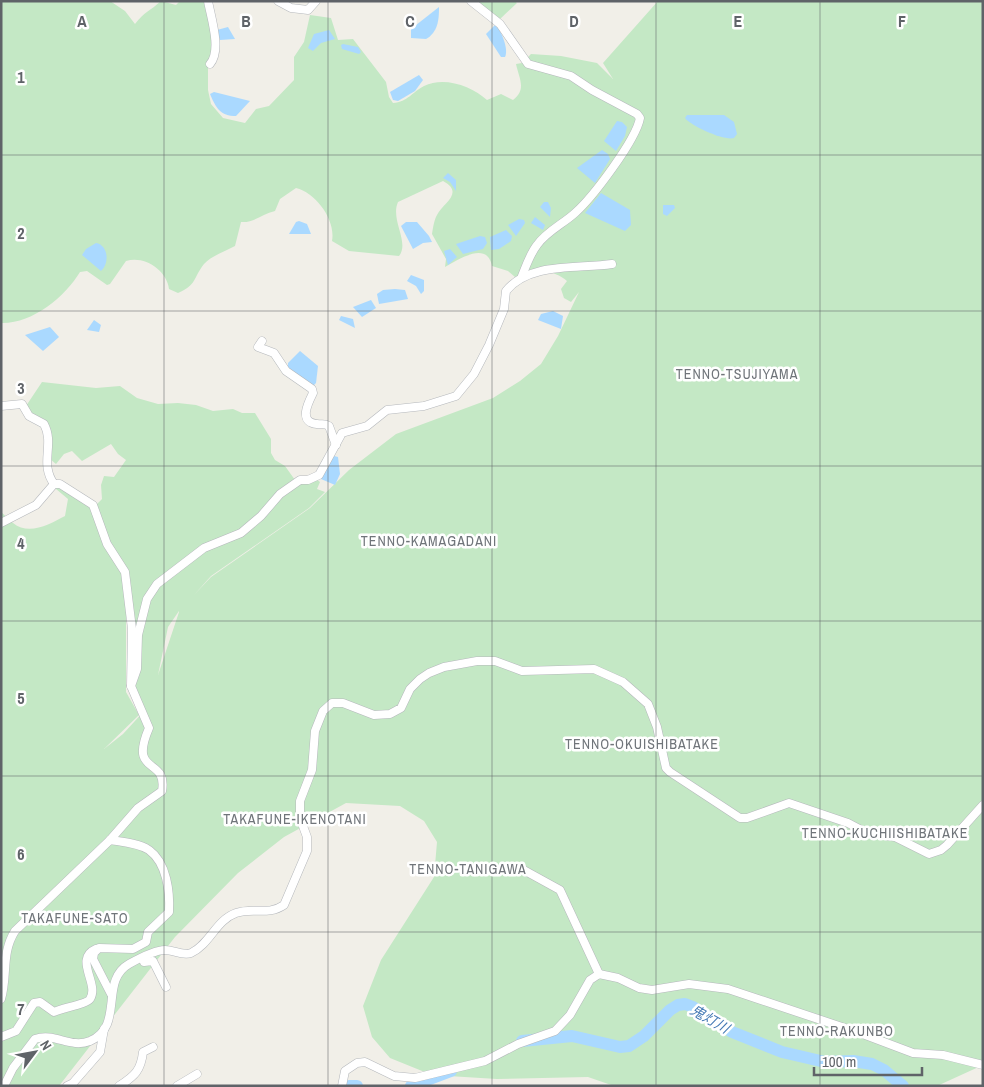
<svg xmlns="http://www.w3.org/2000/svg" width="984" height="1087" viewBox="0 0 984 1087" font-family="'Archivo Narrow','Noto Sans JP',sans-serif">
<rect width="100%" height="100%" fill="#f1efe8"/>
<g fill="#c4e8c5" fill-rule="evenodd">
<path d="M 1,1 L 110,1 L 125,11 L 135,24 C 144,12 150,11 161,1 L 176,5 L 180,1 L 206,1 L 215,41 L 208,66 L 208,90 L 211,104 L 223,118 L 245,123 L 256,109 L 269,106 L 294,80 L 294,57 L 304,42 L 310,15 L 331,18 L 338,40 L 353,39 L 386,82 L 389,97 L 393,103 C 408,102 412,92 424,86 C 444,76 472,86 487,100 L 501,94 L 513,100 C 527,90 519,78 516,64 L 522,63 L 531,54 L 561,56 L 597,63 L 613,79 L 603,63 L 658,1 L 983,1 L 983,1065 L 937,1086 L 614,1086 L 588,1077 L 497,1079 L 432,1075 L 390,1058 L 372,1037 L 363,1006 L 381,960 L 434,877 L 437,842 L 424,821 L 400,806 L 346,803 L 284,837 L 238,873 L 175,937 L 59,1086 L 1,1086 L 1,512 C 6,516 9,520 13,523 C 29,536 50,524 65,516 L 68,499 L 56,489 L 56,486 L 87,503 L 93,511 L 103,542 L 123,573 L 126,595 L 126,692 L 139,715 L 104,749 L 123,734 L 145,710 L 134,687 L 130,578 L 112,546 L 96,505 L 102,499 L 101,485 L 104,476 L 114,477 L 126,460 L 118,454 L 111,444 L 82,461 L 72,451 L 64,454 L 56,464 L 50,459 L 48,425 L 42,419 L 32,416 L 26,406 L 42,382 L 96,388 L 120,386 L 137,398 L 158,404 L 178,403 L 196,405 L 213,411 L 233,409 L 242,413 L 255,413 L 271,439 L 271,453 L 275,460 L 285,466 L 295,480 L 316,479 L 320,482 L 317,489 L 325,492 L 309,508 L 211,576 L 194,595 L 211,577 L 310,508 L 349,470 L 396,434 L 493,398 L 520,381 L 541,364 L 558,336 L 579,292 L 571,302 L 564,298 L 561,289 L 567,281 C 561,275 551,273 544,268 L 525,272 L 515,277 L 508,271 L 492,266 C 487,240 458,260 445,267 L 446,259 L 432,234 C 433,228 434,220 437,215 C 443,203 465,193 443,181 L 398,202 C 390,220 410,242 399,256 L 349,251 L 332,241 C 336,220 316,193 296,188 L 280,199 L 275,211 C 262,214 254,223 241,222 L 235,246 C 226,251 211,256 204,264 C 193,278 197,285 178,293 L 169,289 C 167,270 144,255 126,261 L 110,284 L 107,285 L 87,271 L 80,272 C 65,297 32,324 1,323 ZM 179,611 L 179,612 L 158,675 L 168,627 Z"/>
<polygon points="474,1 514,1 517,3 500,19"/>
</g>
<g fill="#aad9ff">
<path d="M 439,7 C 439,20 438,32 426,39 L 411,38 L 411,29 Z"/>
<path d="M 496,24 C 501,31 509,49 505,57 L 501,57 L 486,34 Z"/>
<polygon points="228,27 235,39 220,40 217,30"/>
<polygon points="329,30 335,39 321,43 313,51 308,48 314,34"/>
<polygon points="343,44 358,47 361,52 359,54 342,49 341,45"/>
<polygon points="419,75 423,80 415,91 398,101 393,100 390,92"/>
<path d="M 214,92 L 250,101 L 236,116 C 220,116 216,108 210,94 Z"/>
<path d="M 687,115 L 724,115 L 734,122 L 737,134 L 734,138 C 724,141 691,126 685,118 Z"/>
<polygon points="617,121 622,122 627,127 625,136 616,151 604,141"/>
<polygon points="602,150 608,154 610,159 595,183 577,168"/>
<polygon points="448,173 456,180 456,191 450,182 443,178"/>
<polygon points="601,193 630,210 631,225 625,231 585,213"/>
<polygon points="544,202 548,202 551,208 550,217 540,207"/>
<polygon points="674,205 675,208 667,216 663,214 663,205"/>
<polygon points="535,217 545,225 543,230 531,223"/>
<polygon points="519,219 524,220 525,223 516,236 508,225"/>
<polygon points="299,221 307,224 311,234 289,234 296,222"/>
<polygon points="406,222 417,222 429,236 432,242 423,243 413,249 401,226"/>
<polygon points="506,230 512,236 511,241 499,249 491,250 490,237"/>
<polygon points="480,236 485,237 487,243 483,249 463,254 456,244"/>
<path d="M 96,243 C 108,245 110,263 101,271 L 82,255 L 86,249 Z"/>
<polygon points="450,249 457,257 448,265 444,251"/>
<polygon points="411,275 424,280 424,291 421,294 416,286 407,281"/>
<polygon points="395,289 405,290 408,299 379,304 377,294 383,290"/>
<polygon points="371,300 376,308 362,317 353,307"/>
<polygon points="553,311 563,316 561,329 538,320 541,314"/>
<polygon points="341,316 353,319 355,328 339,320"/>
<polygon points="94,320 101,325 99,332 87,330"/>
<polygon points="50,327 59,337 43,351 25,335"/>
<polygon points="300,351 318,366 316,383 312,387 288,368 288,363"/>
<polygon points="334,456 338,457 340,474 335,485 321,479 328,463"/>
</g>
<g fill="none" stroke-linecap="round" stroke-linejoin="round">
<g stroke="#aad9ff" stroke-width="12">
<polyline points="522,1041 572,1036 620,1047 629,1046 644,1036 670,1010 678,1005 685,1004 693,1007 732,1032 782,1052 825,1062 853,1061 872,1064 884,1070 903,1086"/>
<polyline points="349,1086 357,1086"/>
<polyline points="411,1086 451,1071"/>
</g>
<g stroke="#b5b8bc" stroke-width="9">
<g id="minor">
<path d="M 208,1 C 211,18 222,50 210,64"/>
<polyline points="278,1 291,8 308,10 316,1"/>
<path d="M 471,1 L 500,24 L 528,64 L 571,76 L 592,90 L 637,114 L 640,118 C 636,140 593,197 575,213 C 563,224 547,231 537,245 C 530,254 526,266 522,276"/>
<path d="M 262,341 L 258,347 L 274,353 L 286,371 L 312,389 L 313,393 C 308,403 298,422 317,424 C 322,425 324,423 329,426 L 336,445"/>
<path d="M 1,406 L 22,404 L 29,416 L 44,424 C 55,445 39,463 54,484"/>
<path d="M 1,523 L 36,505 L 54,484 L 60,484 L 93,505 L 107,544 L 125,572 L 132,629 L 131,686 L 149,728 C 128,777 168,756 162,791 L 138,808 L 110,840 L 15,931 C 1,953 8,975 1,999"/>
<path d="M 131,686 L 137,669 L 138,635 L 147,599 L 157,584 L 204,548 L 241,533 L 261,516 L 280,494 L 300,480 L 308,480 L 319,475 L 342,433 L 367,426 L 387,410 L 424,406 L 456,396 L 474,374 L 489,345 L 504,309 L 506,291 C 529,262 578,269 612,264"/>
<path d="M 110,840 C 122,842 138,843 149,850 C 167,863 170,892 169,912 L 148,932 L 146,942 L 133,949 L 99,948 L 94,953 L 93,959 L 111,994"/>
<polyline points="520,868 560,890 599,974"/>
<polyline points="143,958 144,962 153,961 166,987"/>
<path d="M 1,1037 L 16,1031 L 34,1003 L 40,1002 L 54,1012 C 62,1008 87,1004 90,999 C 100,984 73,959 96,949"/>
<path d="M 4,1086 L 13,1068 L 35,1039 C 55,1032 70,1049 90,1041 C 125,1026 99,981 129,964 C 138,959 155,950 165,950 C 174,950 182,956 191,953 C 210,944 216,920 236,913 C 253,907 268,916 284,905 L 307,851 L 307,837 L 300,818 L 300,801 L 312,770 L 315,731 L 323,711 L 332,703 L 343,703 L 374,715 L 390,714 L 401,708 L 410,689 L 420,679 L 429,673 L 444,667 L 477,661 L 495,661 L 522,671 L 594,669 L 623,682 L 648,704 L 657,727 L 666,768 L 670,772 L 740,818 L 747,818 L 789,803 L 848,823 L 867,833 L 895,837 L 929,854 L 941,850 L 947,845 L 983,805"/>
<polyline points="67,1086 73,1083 100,1052 104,1029"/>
<path d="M 119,1086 C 135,1076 141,1070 143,1052 L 153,1047"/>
<polyline points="177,1086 197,1074"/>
<polyline points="342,1086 345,1071 357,1063 365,1062 394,1076 415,1078 485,1061 518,1044 555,1031 570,1015 590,980 599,974 618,978 639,988 652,990 689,984 728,989 860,1033 913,1053 943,1055 983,1065"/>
</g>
</g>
<use href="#minor" stroke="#fff" stroke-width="8"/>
</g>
<path fill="none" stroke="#5f6368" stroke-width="1" stroke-opacity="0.55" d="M 164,1 L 164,1086M 328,1 L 328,1086M 492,1 L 492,1086M 656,1 L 656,1086M 820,1 L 820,1086M 1,155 L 983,155M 1,311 L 983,311M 1,466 L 983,466M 1,621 L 983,621M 1,776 L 983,776M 1,932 L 983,932"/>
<g text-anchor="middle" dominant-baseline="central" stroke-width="5" stroke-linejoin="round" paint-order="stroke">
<g font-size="14" letter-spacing="1" fill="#70757a" stroke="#fff">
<text x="737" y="374">TENNO-TSUJIYAMA</text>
<text x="429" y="541">TENNO-KAMAGADANI</text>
<text x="642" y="744">TENNO-OKUISHIBATAKE</text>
<text x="295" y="819">TAKAFUNE-IKENOTANI</text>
<text x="885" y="833">TENNO-KUCHIISHIBATAKE</text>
<text x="468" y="869">TENNO-TANIGAWA</text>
<text x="75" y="918">TAKAFUNE-SATO</text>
<text x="837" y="1031">TENNO-RAKUNBO</text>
</g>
<g font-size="14" font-style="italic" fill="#4378b4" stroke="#fff">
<text transform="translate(710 1019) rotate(30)">鬼灯川</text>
</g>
</g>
<g font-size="16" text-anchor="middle" font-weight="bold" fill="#5f6368" stroke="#fff" stroke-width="5" stroke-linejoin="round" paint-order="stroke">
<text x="82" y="27">A</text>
<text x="246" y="27">B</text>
<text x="410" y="27">C</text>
<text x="574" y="27">D</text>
<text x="738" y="27">E</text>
<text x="902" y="27">F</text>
<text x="21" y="83">1</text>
<text x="21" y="239">2</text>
<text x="21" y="394">3</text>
<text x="21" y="549">4</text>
<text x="21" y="704">5</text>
<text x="21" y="860">6</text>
<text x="21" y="1015">7</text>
</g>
<rect width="984" height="1087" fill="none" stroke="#5f6368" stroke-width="5"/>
<g transform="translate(35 1052) rotate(58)" stroke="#ffffff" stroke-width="4" paint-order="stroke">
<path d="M0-4L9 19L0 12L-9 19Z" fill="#5f6368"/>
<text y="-8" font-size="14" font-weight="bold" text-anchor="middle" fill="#5f6368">N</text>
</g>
<path d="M814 1067v8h108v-8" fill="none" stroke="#5f6368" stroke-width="2.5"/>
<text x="822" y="1067" font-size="15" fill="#5f6368" stroke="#ffffff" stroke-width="4" paint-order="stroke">100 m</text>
</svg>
